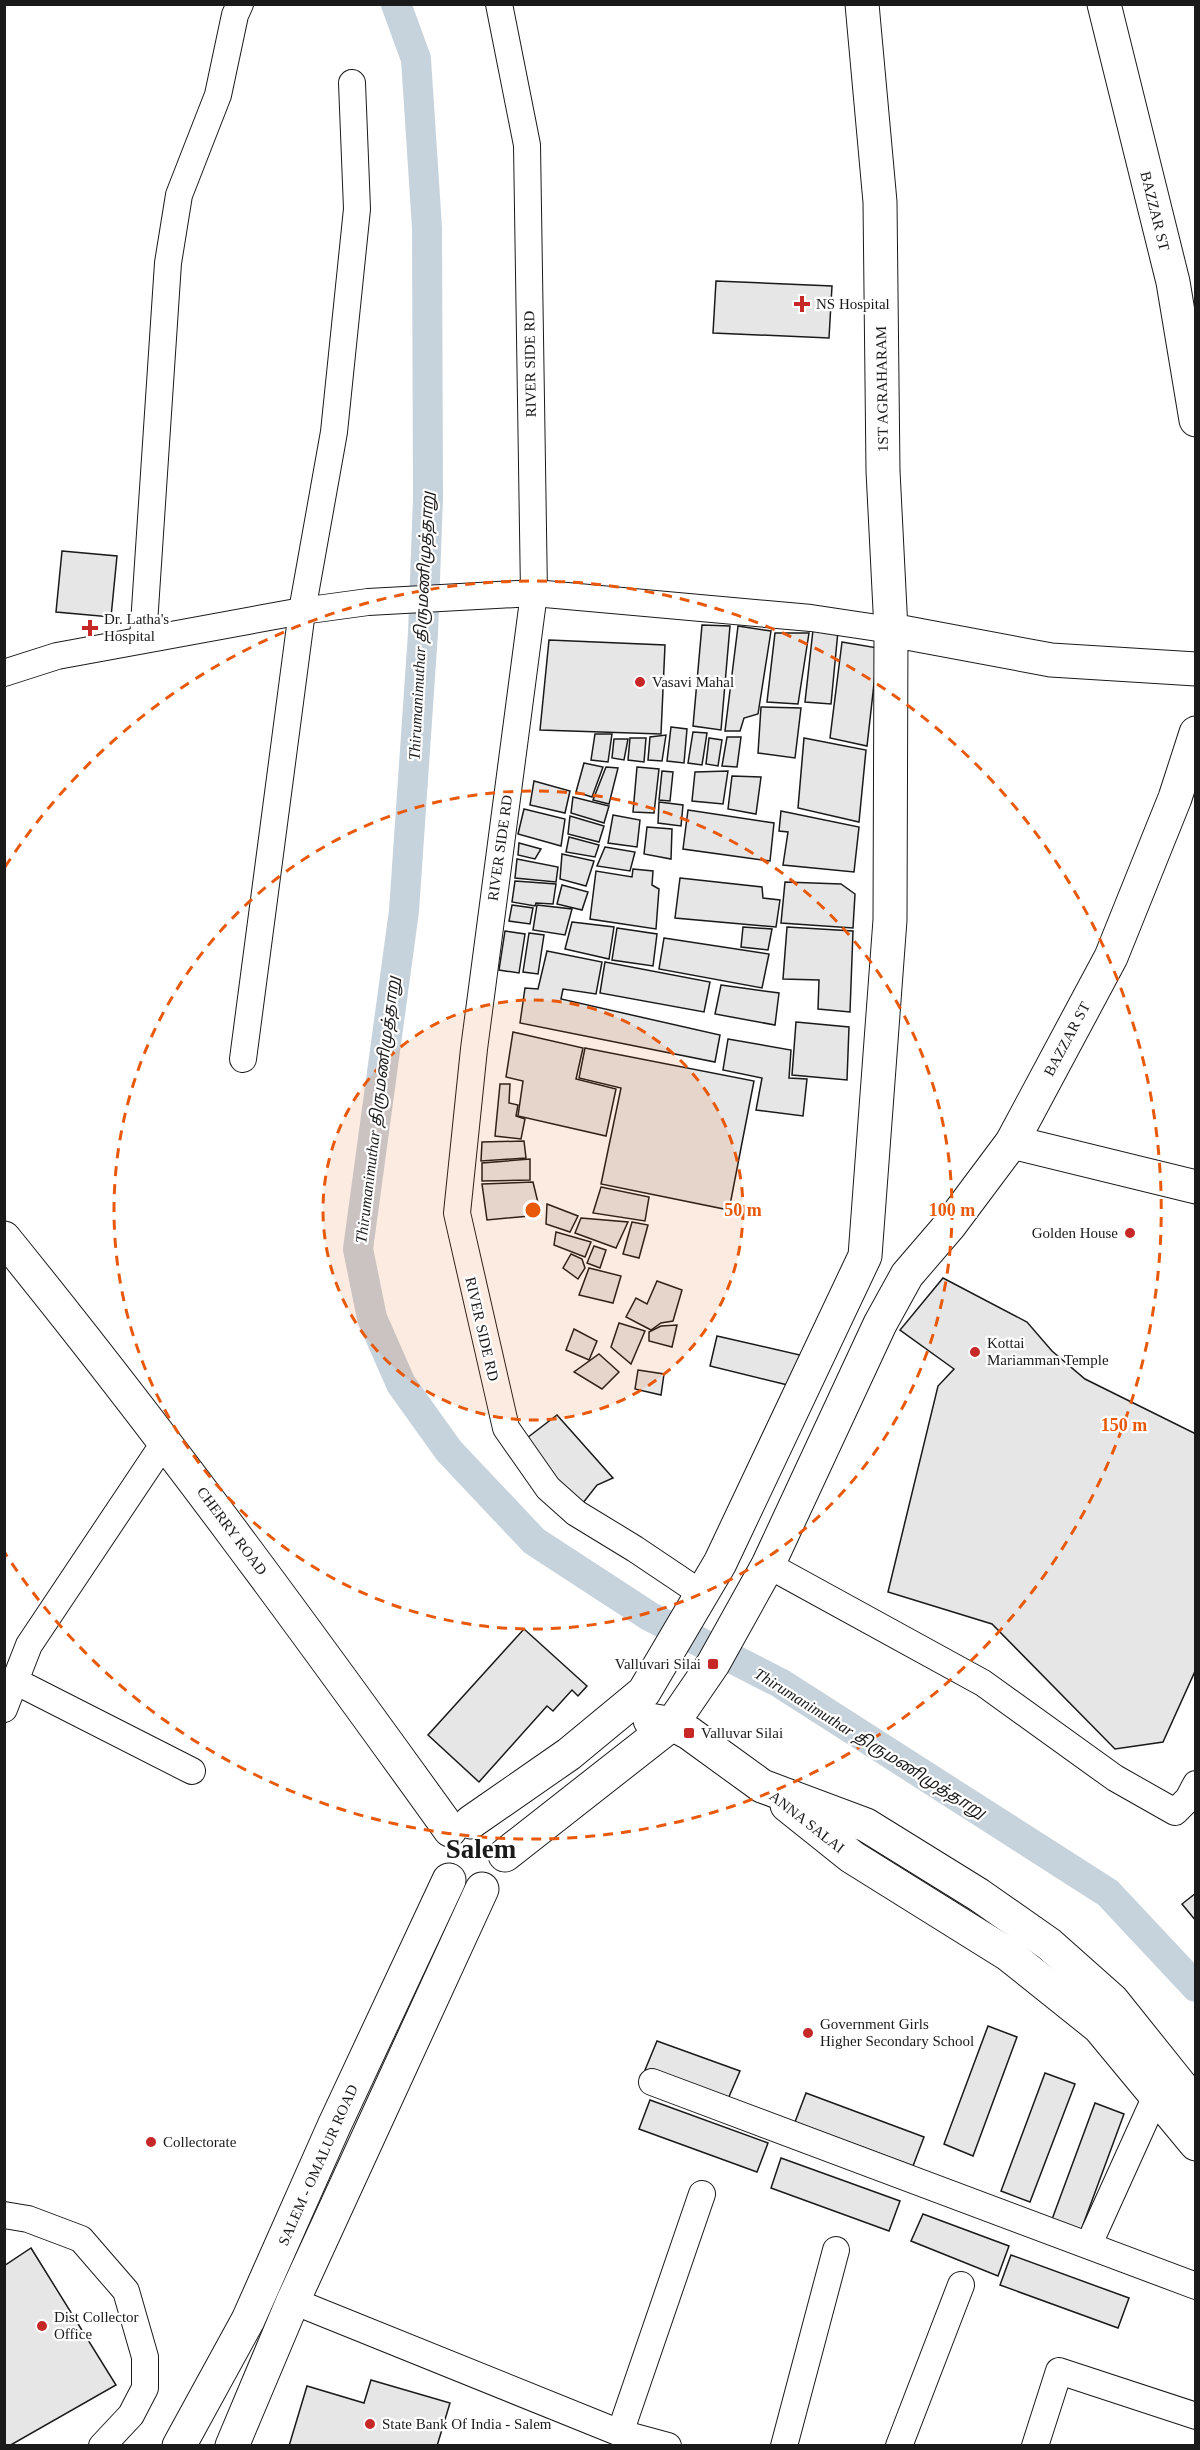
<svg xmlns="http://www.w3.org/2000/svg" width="1200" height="2450" viewBox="0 0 1200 2450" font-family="'Times New Roman','Noto Sans Tamil',serif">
<rect width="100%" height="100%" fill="#fff"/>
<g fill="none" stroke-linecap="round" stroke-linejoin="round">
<polyline stroke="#c6d2dc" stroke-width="30" points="396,4 416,59 427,228 428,498 423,633 404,911 358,1249 372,1318 401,1384 449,1451 534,1541 649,1616 780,1683 1108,1893 1196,1987"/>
</g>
<g fill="#e6e6e6" stroke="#1a1a1a" stroke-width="1.5">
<polygon points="716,281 832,286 829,338 713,333"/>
<polygon points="62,551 117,556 111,617 56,612"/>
<polygon points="702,625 730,626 721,730 693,726"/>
<polygon points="738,626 771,631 758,714 744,718 740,731 725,731"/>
<polygon points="813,630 838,631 831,704 805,702"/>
<polygon points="775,633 809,633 798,704 767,702"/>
<polygon points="549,640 665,645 661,734 540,730"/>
<polygon points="842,642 878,648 867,746 830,738"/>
<polygon points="761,707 801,708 795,758 758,753"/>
<polygon points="671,727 687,729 684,763 667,761"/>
<polygon points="693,732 707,733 702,765 688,763"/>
<polygon points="595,734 612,734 608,762 591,760"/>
<polygon points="666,735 662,761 648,760 650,737"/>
<polygon points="727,737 741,737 737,767 722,766"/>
<polygon points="630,738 646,738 644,762 628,760"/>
<polygon points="709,738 722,740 718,766 706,764"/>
<polygon points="804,738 866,750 859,822 798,808"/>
<polygon points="614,739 628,739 624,760 612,758"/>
<polygon points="584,763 603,767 592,797 576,792"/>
<polygon points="606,767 618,768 609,804 593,800"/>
<polygon points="637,767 659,769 654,813 633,812"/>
<polygon points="662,771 673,772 670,801 659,800"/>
<polygon points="728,771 723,804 692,801 695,772"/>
<polygon points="732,776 761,777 756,814 728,809"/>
<polygon points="534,781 570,791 565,813 530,805"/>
<polygon points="573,797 609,806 604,823 571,813"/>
<polygon points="659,802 683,805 681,826 658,823"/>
<polygon points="524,809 565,819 561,846 518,834"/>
<polygon points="688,810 774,823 770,861 683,849"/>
<polygon points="781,811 859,827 854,872 783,865 788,832 779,831"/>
<polygon points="613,815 640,820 637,847 608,843"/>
<polygon points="570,816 604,826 599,842 568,834"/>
<polygon points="647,827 672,829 671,859 644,854"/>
<polygon points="569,837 599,845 595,857 566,852"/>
<polygon points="519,843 541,849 535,859 518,855"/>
<polygon points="605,847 635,852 630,871 597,866"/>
<polygon points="562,854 594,861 586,886 560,879"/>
<polygon points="517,859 558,867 556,882 515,878"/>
<polygon points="633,869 653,871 652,885 659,889 656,929 590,919 596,871 632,877"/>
<polygon points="680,878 762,887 763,898 780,900 776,927 675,918"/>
<polygon points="515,881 556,884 553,904 536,903 535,906 512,902"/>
<polygon points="785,882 841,884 855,894 853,928 781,923"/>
<polygon points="562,885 588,892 582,910 557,904"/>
<polygon points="512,905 533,908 530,924 509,921"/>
<polygon points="537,905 572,909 565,935 533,930"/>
<polygon points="572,922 614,927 609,959 565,949"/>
<polygon points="743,927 772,929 768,950 741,947"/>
<polygon points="787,927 853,931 850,1012 818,1009 819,980 783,979"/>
<polygon points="617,928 657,934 653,966 612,960"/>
<polygon points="505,931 525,934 519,973 499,970"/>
<polygon points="529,933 544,935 538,974 523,972"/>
<polygon points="664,938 769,954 762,988 659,969"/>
<polygon points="547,951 602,962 596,994 563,989 561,999 720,1035 715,1062 520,1023 525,988 538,989"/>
<polygon points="605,962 710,982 704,1012 600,993"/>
<polygon points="721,985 779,993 775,1025 715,1014"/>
<polygon points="796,1022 849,1027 847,1080 792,1075"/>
<polygon points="513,1032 583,1048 576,1079 616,1089 606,1136 518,1116 523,1081 506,1077"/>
<polygon points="728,1039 791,1050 789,1078 807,1079 803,1116 756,1110 762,1078 723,1070"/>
<polygon points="585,1048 754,1081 729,1210 601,1184 621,1088 579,1078"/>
<polygon points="500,1084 510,1084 509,1103 518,1105 516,1116 525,1119 521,1139 495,1136"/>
<polygon points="524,1141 526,1158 481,1161 482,1142"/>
<polygon points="530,1159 530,1180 482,1181 482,1163"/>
<polygon points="533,1182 541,1215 487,1220 482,1184"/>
<polygon points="601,1187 649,1197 645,1221 593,1213"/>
<polygon points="547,1204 578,1216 570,1232 546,1224"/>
<polygon points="581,1218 628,1222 616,1248 575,1233"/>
<polygon points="632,1222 648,1225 639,1258 623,1254"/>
<polygon points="556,1232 591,1242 585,1257 554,1245"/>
<polygon points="594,1246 606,1250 600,1268 587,1263"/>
<polygon points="571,1254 582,1259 585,1268 578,1279 563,1268"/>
<polygon points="589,1268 621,1276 613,1303 579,1295"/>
<polygon points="943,1278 1027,1322 1052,1351 1085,1379 1196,1434 1196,1669 1163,1742 1115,1749 992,1624 888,1592 938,1386 954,1369 900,1330"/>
<polygon points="657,1281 682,1290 673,1321 661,1323 651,1330 626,1317 636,1298 647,1304"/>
<polygon points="619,1323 645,1331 631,1364 611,1347"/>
<polygon points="677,1325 672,1347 649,1341 649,1332 661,1326"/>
<polygon points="574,1329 597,1341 589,1360 566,1350"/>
<polygon points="717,1336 800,1355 796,1387 710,1366"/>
<polygon points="599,1354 619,1372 602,1389 574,1372"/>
<polygon points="638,1370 664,1374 661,1395 635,1389"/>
<polygon points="557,1415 613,1478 597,1485 579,1508 523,1441"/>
<polygon points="524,1629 587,1686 578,1696 572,1690 553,1711 547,1706 479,1782 428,1735"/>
<polygon points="1196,1893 1196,1921 1182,1904"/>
<polygon points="988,2026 1017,2037 973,2156 944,2144"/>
<polygon points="657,2041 740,2071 728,2099 645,2070"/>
<polygon points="1045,2073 1075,2084 1030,2202 1001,2191"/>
<polygon points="806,2093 924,2137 913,2166 795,2122"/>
<polygon points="650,2100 768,2143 757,2172 639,2129"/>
<polygon points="1095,2103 1124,2114 1080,2233 1051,2222"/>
<polygon points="781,2158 900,2201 889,2231 771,2188"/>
<polygon points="923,2214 1009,2246 998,2276 911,2241"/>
<polygon points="31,2248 116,2385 9,2446 4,2446 4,2266"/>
<polygon points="1011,2255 1129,2298 1118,2328 1000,2285"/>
<polygon points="371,2380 450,2403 437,2446 289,2446 307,2386 364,2403"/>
</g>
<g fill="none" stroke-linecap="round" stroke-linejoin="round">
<g stroke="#1a1a1a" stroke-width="28">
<g id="minor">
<polyline points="499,4 527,145 534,593 474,1049 457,1213 506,1428 548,1488 576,1513 635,1549 702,1594"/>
<polyline points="143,639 168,263 179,195 218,95 235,15 240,4"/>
<polyline points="4,673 57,656 302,611 368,602 534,593 811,618 891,630"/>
<polyline points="243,1059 302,611 334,432 357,209 352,83"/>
<polyline points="768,1565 983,1683 1115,1778 1175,1812 1188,1799 1196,1784"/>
<polyline points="15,1681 192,1771"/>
<polyline points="4,1709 29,1645 164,1443"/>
<polyline points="652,2082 1196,2286"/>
<polyline points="4,2215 28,2219 81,2239 126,2291 145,2357 145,2388 131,2415 102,2446"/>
<polyline points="1089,2244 1155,2098"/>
<polyline points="293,2301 620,2433 668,2446"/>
<polyline points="620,2433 702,2194"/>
<polyline points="784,2446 836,2250"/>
<polyline points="899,2446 961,2285"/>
<polyline points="1035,2446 1059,2371 1196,2416"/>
</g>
</g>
<g stroke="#1a1a1a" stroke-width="35">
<g id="secondary">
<polyline points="862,4 880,202 883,471 891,630"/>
<polyline points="1104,4 1173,282 1196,420"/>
</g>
</g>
<g stroke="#1a1a1a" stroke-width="35">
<g id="primary">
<polyline points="1012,1142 1196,1187"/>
<path d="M 4,1238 C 160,1430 306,1630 450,1830"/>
<polyline points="650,1720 672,1724 689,1733 762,1786 866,1825 979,1895 1049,1944 1112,2000 1196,2105"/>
<polyline points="787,1805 852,1857 1009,1955 1099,2027 1196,2144"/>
<polyline points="471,1822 569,1754 644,1692 720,1563 865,1256 890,920 891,630 1051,660 1196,669"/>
<polyline points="505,1855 672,1724 713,1664 768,1565 880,1324 907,1275 950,1225 1012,1142 1111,957 1175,798 1196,733"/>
<polyline points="179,2446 248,2320 334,2126 449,1880"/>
<polyline points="232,2446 293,2301 482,1889"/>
</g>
</g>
<use href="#minor" stroke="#fff" stroke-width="26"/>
<use href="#secondary" stroke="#fff" stroke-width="33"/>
<use href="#primary" stroke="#fff" stroke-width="33"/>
</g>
<circle cx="533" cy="1210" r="210" fill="#e8590c" fill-opacity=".12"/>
<g fill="none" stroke="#e8590c" stroke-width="3" stroke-dasharray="10 8">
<circle cx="533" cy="1210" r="210"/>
<circle cx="533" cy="1210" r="419"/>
<path d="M5 867A629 629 0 1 1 5 1553"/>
</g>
<g fill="#c62828" stroke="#fff" stroke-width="2">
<path d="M799 295h6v6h6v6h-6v6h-6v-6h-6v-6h6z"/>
<path d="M87 619h6v6h6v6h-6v6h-6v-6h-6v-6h6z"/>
<circle cx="640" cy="682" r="6"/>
<circle cx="1130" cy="1233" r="6"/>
<circle cx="975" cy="1352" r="6"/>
<rect x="707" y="1658" width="12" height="12" rx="3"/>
<rect x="683" y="1727" width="12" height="12" rx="3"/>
<circle cx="808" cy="2033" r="6"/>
<circle cx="151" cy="2142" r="6"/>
<circle cx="42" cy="2326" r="6"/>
<circle cx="370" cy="2424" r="6"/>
</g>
<g text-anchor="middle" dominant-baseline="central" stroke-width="4.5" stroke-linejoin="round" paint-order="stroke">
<g font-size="15" fill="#1a1a1a" stroke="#fff">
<text transform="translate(1155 211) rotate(76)">BAZZAR ST</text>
<text transform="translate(530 364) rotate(-91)">RIVER SIDE RD</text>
<text transform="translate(882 389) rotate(-91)">1ST AGRAHARAM</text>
<text transform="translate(500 848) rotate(-82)">RIVER SIDE RD</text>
<text transform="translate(1067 1039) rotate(-62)">BAZZAR ST</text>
<text transform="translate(482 1329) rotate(77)">RIVER SIDE RD</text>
<text transform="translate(232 1531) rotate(53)">CHERRY ROAD</text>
<text transform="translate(807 1822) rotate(38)">ANNA SALAI</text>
<text transform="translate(318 2165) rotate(-66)">SALEM - OMALUR ROAD</text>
</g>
<g font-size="15" fill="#1a1a1a" stroke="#fff" text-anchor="start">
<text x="816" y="304">NS Hospital</text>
<text x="104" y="619">Dr. Latha's<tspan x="104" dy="17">Hospital</tspan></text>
<text x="652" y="682">Vasavi Mahal</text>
<text x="1118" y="1233" text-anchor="end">Golden House</text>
<text x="987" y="1343">Kottai<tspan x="987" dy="17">Mariamman Temple</tspan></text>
<text x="701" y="1664" text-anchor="end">Valluvari Silai</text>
<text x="701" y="1733">Valluvar Silai</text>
<text x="820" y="2024">Government Girls<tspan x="820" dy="17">Higher Secondary School</tspan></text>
<text x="163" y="2142">Collectorate</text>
<text x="54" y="2317">Dist Collector<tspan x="54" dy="17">Office</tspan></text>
<text x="382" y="2424">State Bank Of India - Salem</text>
</g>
<g font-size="16" font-style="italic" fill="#1a1a1a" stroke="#fff">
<text transform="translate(421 626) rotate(-87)">Thirumanimuthar திருமணிமுத்தாறு</text>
<text transform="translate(377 1110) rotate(-83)">Thirumanimuthar திருமணிமுத்தாறு</text>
<text transform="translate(870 1743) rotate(32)">Thirumanimuthar திருமணிமுத்தாறு</text>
</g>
<g font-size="27" font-weight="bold" fill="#1a1a1a" stroke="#fff">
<text x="481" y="1849">Salem</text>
</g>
</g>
<circle cx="533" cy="1210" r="9" fill="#e8590c" stroke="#fff" stroke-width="3"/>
<g font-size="18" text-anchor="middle" font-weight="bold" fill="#e8590c" stroke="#fff" stroke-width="4.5" stroke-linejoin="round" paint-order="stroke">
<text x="743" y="1216">50 m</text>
<text x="952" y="1216">100 m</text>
<text x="1124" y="1431">150 m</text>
</g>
<rect width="1200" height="2450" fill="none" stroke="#1a1a1a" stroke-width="12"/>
</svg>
